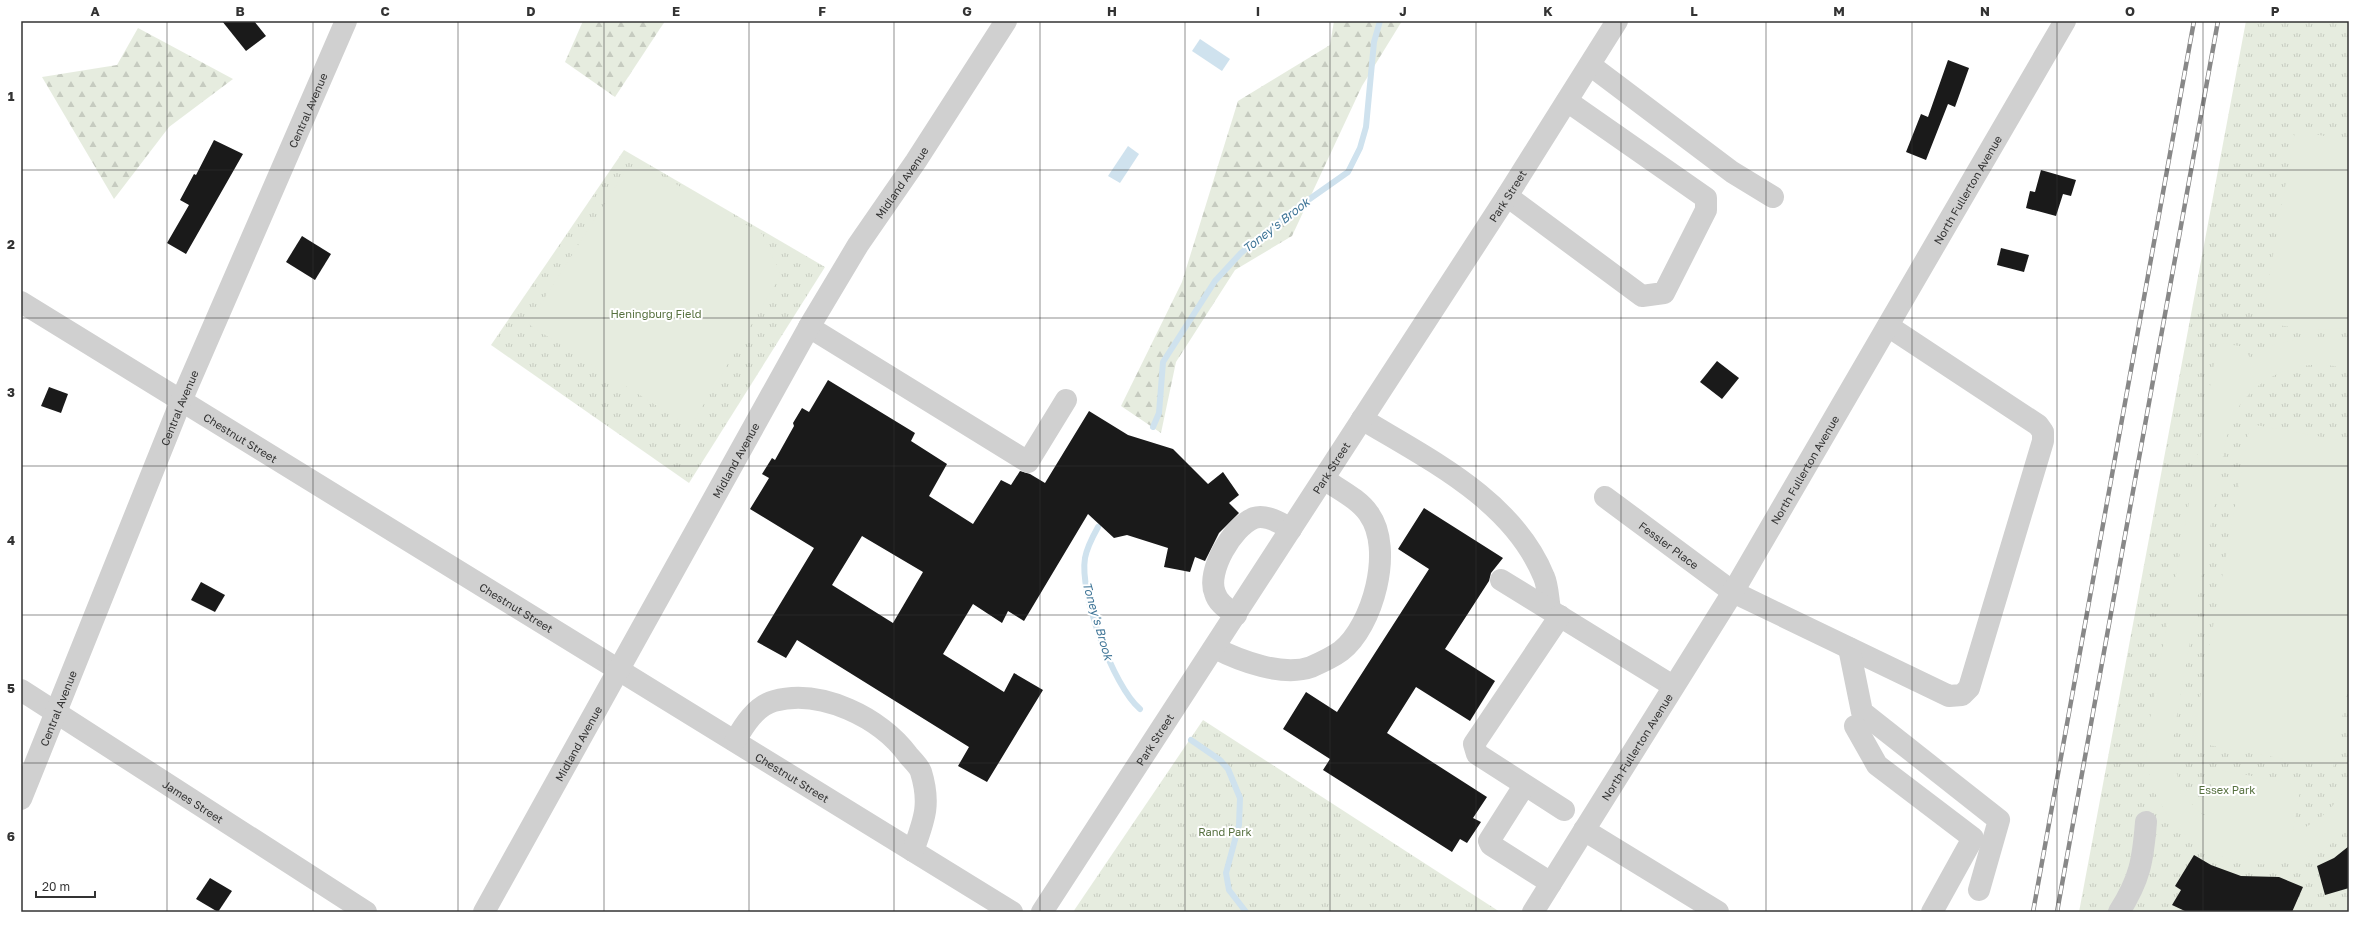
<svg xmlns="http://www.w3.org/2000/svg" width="2370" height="933" viewBox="0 0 2370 933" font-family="'Golos Text',sans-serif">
<defs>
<pattern id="grass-tufts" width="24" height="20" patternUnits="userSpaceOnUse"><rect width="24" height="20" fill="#e6ecdf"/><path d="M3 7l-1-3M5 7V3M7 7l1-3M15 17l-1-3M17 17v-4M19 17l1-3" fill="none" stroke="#c6cbc0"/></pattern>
<pattern id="forest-firs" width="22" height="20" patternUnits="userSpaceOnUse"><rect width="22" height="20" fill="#e6ecdf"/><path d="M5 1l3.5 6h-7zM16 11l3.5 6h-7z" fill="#c6cbc0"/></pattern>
</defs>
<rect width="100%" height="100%" fill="#fff"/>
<g fill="url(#grass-tufts)">
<polygon points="2246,21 2349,21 2349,912 2079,912"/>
<polygon points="624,150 825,267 689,483 491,345"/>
<polygon points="1203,720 1500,912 1073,912"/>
</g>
<g fill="url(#forest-firs)">
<polygon points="583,21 665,21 615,97 565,62"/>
<polygon points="1334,21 1402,21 1362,86 1292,236 1235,270 1176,362 1161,433 1121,406 1182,282 1238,101 1330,45"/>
<polygon points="138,28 233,79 169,127 114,199 42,77 117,65"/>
</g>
<g fill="#e6ecdf">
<polygon points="2295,131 2349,140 2349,328 2316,330 2261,323"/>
<polygon points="641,164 762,234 781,275 690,427 528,324 626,170"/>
<path d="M 2308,337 L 2349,340 L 2349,370 C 2309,356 2264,371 2240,405 C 2233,415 2230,428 2226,439 L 2175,726 C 2170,758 2176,796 2205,816 L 2214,769 L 2301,785 L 2293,832 C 2319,824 2337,805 2349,781 L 2349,828 C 2340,837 2330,846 2318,852 C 2236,891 2143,833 2146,741 L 2218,342 L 2244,347 L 2250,358 L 2275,344 Z"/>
<polygon points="2250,424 2349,442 2349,681 2333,768 2192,742"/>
</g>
<g fill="#cfe2ee">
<polygon points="1200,39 1230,59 1222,71 1192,51"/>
<polygon points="1128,146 1139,154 1120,183 1108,176"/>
</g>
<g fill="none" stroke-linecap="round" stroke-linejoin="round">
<g stroke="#cfe2ee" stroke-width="6">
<polyline points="1153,427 1159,413 1163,362 1215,281 1241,253 1294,210 1348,172 1360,148 1366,127 1374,42 1380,21"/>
<path d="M 1098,527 C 1093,536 1087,547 1085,558 C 1079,593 1113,686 1140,709"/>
<polyline points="1191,740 1220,760 1228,769 1240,798 1239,825 1226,873 1229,890 1246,912"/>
</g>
</g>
<g fill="#1a1a1a" fill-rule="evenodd">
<polygon points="222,21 254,21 266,36 246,51"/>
<polygon points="1948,60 1969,68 1955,107 1948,104 1926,160 1906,152 1921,114 1928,117"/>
<polygon points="214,140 243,154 186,254 167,243 189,205 180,200 194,174 196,175"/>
<polygon points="2041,170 2076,180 2071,196 2063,194 2056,216 2026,208 2030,191 2035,192"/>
<polygon points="302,236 331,254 315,280 286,262"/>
<polygon points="2001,248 2029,255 2024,272 1997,265"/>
<polygon points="1717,361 1739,378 1722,399 1700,382"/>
<path d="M 828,380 L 915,433 L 911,441 L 947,464 L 929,496 L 973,524 L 1001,480 L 1011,485 L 1020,471 L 1030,474 L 1045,483 L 1089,411 L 1128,435 L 1173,449 L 1208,484 L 1223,472 L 1239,495 L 1229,503 L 1239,513 L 1219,533 L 1205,561 L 1195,557 L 1190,572 L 1164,567 L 1168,548 L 1127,535 L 1114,538 L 1088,514 L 1024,621 L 1008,611 L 1002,623 L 973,604 L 943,654 L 1004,692 L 1014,673 L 1043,690 L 987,782 L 958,766 L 969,747 L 797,640 L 786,658 L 757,642 L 814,548 L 750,509 L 769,478 L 762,474 L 772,458 L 775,460 L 794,426 L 793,423 L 802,408 L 809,412 ZM 862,536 L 923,572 L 893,623 L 832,585 Z"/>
<polygon points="49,387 68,394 61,413 41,406"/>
<polygon points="1424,508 1503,558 1491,573 1489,581 1445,649 1495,681 1470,721 1416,687 1387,733 1487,797 1473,818 1481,822 1467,843 1460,839 1452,852 1323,770 1330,759 1283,729 1306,692 1337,712 1429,569 1398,549"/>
<polygon points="201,582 225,595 215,612 191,600"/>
<polygon points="2349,846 2349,888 2325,895 2317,866 2334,858"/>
<polygon points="2194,855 2211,865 2241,876 2279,877 2303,887 2292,912 2187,912 2172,905 2181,890 2175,886"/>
<polygon points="210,878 232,891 218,912 196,899"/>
</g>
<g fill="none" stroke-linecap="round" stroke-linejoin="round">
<g stroke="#d0d0d0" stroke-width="22">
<polyline points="1590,65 1732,172 1773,197"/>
<polyline points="1507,196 1642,296 1664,293 1706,210 1706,198 1567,101"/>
<path id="s1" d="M 21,302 L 1012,912"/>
<polyline points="809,327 1028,462 1066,400"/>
<path d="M 1362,419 C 1428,459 1513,500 1544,577 C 1548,586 1548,599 1550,609"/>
<path id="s2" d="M 1605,497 L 1733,592 L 1949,696 L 1962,695 L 1969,688 L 2043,441 L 2043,432 L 2038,425 L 1888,326"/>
<polyline points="1501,580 1673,686"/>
<path d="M 1236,615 C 1228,609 1218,604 1215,593 C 1206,572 1232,527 1254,518 C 1266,514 1281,523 1291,529"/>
<polyline points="1560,616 1474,744 1477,754 1564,810"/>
<path d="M 1215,648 C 1240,661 1283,677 1311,667 C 1320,663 1333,657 1341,651 C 1373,626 1394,549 1369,514 C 1359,499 1338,489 1324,479"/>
<polyline points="1849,648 1862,712 1999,820 1979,890"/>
<path id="s3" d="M 21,690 L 366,912"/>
<polyline points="1855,726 1877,765 1973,838 1932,912"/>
<path d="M 735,741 C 744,725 756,706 774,701 C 821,688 881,718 908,755 C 912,760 919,766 921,772 C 931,805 924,820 913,851"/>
<polyline points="1524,786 1489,841 1491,845 1551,883"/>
<path id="s4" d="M 21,799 L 181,401 L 346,21"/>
<polyline points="1584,830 1718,912"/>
<path id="s5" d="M 484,912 L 809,327 L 858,245 L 916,161 L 1006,21"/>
<path id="s6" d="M 1042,912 L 1507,196 L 1617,21"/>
<path id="s7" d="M 1533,912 L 1733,592 L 2065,21"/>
<path d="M 2119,912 C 2140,879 2143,860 2146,822"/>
</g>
<g stroke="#888" stroke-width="4.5">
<g id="rail">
<polyline points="2033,912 2194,21"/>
<polyline points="2057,912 2218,21"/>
</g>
</g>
<use href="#rail" stroke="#fff" stroke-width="3" stroke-dasharray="9" stroke-linecap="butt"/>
</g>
<path fill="none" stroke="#333" stroke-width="1" stroke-opacity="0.55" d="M 167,21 L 167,912M 313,21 L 313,912M 458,21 L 458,912M 604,21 L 604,912M 749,21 L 749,912M 894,21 L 894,912M 1040,21 L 1040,912M 1185,21 L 1185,912M 1330,21 L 1330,912M 1476,21 L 1476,912M 1621,21 L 1621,912M 1766,21 L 1766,912M 1912,21 L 1912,912M 2057,21 L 2057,912M 2203,21 L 2203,912M 21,170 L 2349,170M 21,318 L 2349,318M 21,466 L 2349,466M 21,615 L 2349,615M 21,763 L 2349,763"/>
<g text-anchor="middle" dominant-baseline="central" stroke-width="4" stroke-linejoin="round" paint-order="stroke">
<g font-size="11" fill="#333" stroke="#fff">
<text stroke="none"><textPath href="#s4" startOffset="746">Central Avenue</textPath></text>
<text stroke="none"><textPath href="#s5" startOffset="841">Midland Avenue</textPath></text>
<text stroke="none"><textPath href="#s7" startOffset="843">North Fullerton Avenue</textPath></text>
<text stroke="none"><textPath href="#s6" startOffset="854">Park Street</textPath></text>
<text stroke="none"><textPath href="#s4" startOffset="422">Central Avenue</textPath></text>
<text stroke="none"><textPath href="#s1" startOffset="258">Chestnut Street</textPath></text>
<text stroke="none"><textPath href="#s5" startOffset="517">Midland Avenue</textPath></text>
<text stroke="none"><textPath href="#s6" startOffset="530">Park Street</textPath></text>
<text stroke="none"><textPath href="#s7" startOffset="519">North Fullerton Avenue</textPath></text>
<text stroke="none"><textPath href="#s2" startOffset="80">Fessler Place</textPath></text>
<text stroke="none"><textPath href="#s1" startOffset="582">Chestnut Street</textPath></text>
<text stroke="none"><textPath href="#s4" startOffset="98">Central Avenue</textPath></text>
<text stroke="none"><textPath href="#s6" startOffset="206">Park Street</textPath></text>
<text stroke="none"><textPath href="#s5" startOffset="193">Midland Avenue</textPath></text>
<text stroke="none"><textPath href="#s7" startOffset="195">North Fullerton Avenue</textPath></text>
<text stroke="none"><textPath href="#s1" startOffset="906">Chestnut Street</textPath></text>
<text stroke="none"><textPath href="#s3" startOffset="205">James Street</textPath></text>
</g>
<g font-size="11" fill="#56703f" stroke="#fff">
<text x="656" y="313">Heningburg Field</text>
<text x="2227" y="789">Essex Park</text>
<text x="1225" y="831">Rand Park</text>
</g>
<g font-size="12" font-style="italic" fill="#3f7597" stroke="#fff">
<text transform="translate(1276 225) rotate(-38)">Toney's Brook</text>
<text transform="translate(1098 621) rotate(74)">Toney's Brook</text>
</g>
</g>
<rect width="2370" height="933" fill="none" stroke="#ffffff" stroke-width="44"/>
<path d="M36 891v6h59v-6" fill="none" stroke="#333333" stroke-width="2"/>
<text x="42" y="891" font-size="12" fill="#333333" stroke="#ffffff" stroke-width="3" paint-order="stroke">20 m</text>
<rect x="22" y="22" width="2326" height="889" fill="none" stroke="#333" stroke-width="1.5"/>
<g font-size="13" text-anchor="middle" font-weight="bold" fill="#333">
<text x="95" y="16">A</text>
<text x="240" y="16">B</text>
<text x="385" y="16">C</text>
<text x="531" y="16">D</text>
<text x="676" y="16">E</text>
<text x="822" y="16">F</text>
<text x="967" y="16">G</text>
<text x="1112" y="16">H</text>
<text x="1258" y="16">I</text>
<text x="1403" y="16">J</text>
<text x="1548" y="16">K</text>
<text x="1694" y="16">L</text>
<text x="1839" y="16">M</text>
<text x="1985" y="16">N</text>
<text x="2130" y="16">O</text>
<text x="2275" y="16">P</text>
<text x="11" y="101">1</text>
<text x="11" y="249">2</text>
<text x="11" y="397">3</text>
<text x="11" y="545">4</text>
<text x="11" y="693">5</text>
<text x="11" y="841">6</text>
</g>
</svg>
